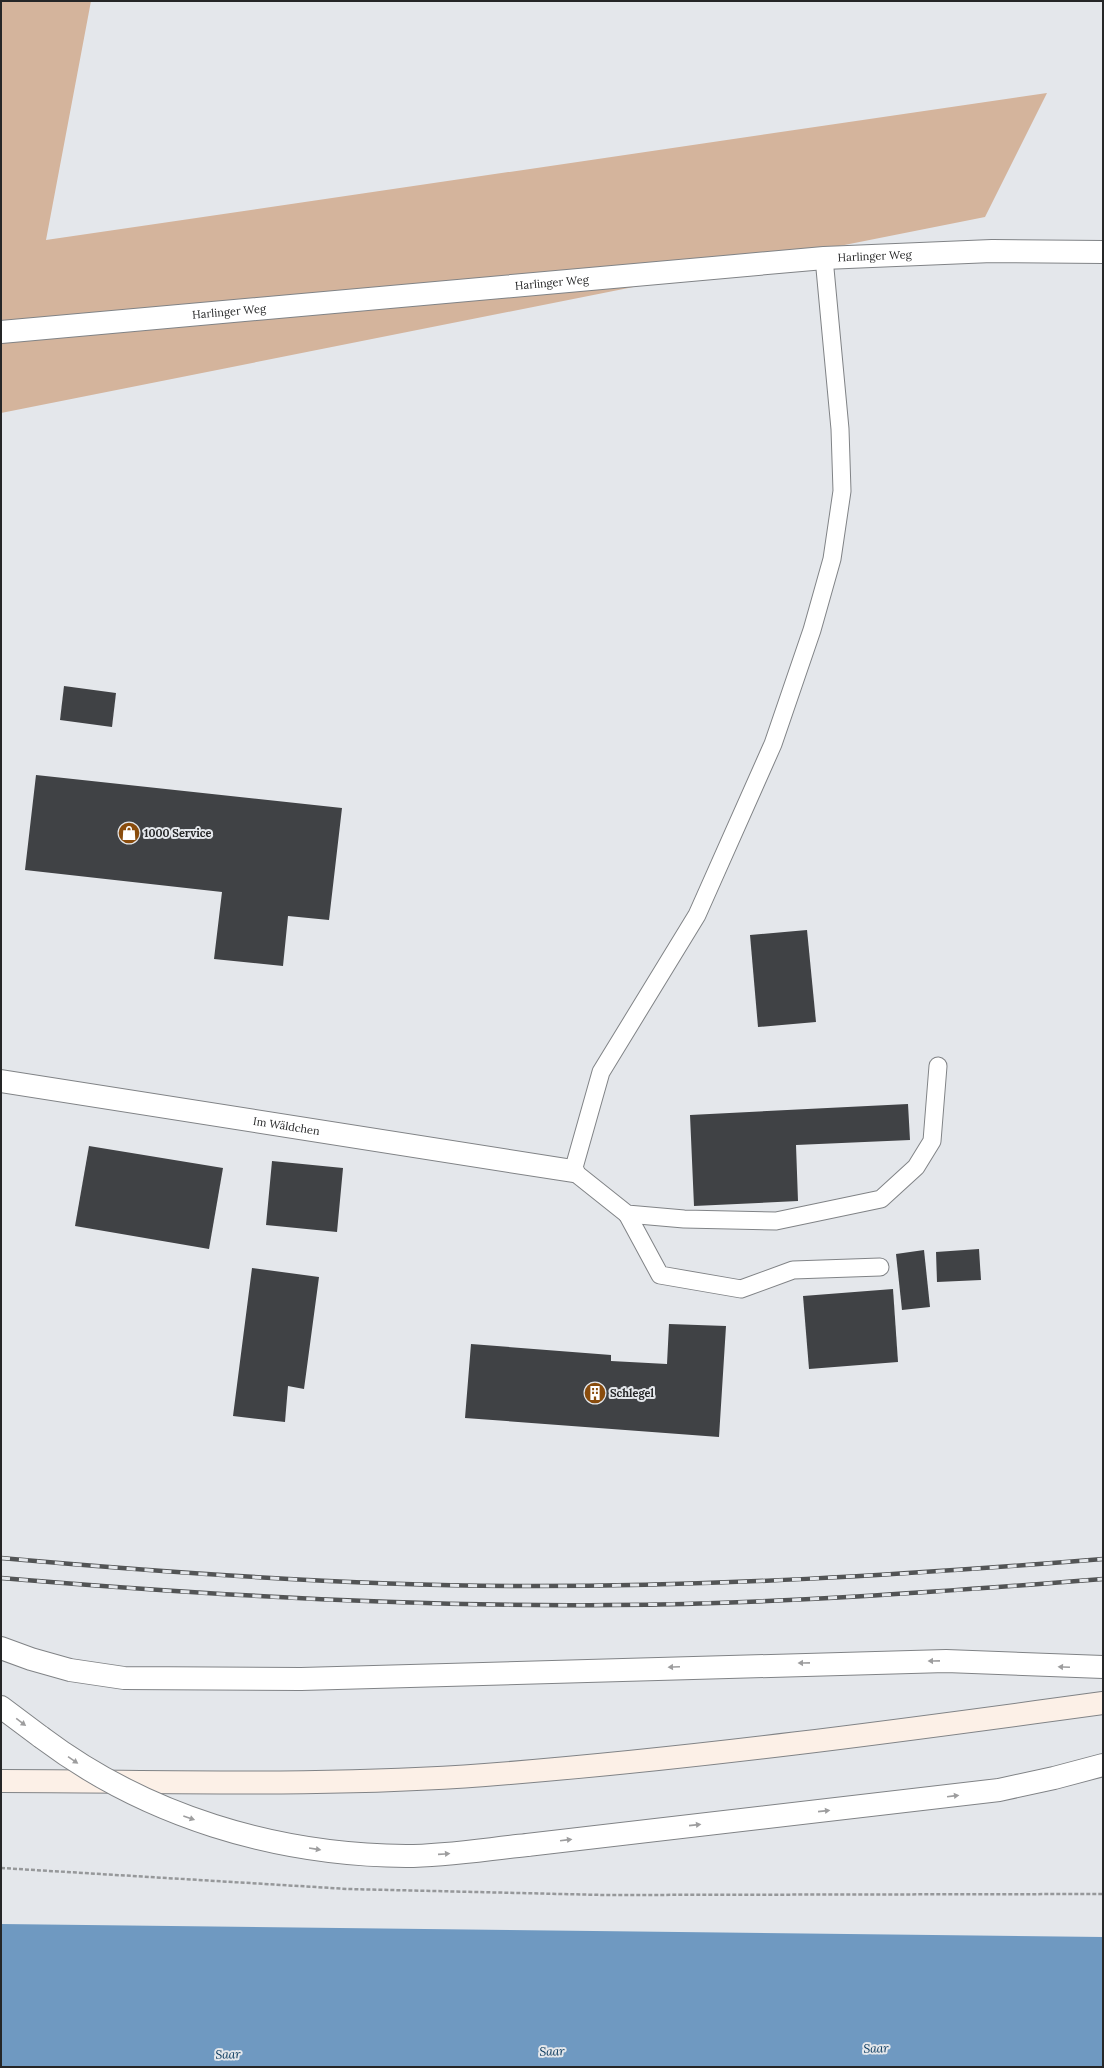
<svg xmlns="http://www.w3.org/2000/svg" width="1104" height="2068" viewBox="0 0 1104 2068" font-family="Lora,serif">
<rect width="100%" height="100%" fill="#e4e7eb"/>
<polygon fill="#d4b49c" points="1,1 91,1 46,240 1047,93 985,217 1,413"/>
<polygon fill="#6f99c1" points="1,1924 1103,1937 1103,2067 1,2067"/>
<g fill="#404245">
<polygon points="64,686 116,693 112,727 60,720"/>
<polygon points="36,775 342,808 329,920 288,916 283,966 214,959 222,892 25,870"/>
<polygon points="807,930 816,1022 758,1027 750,935"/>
<polygon points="908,1104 910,1140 796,1145 798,1201 694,1206 690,1115"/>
<polygon points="89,1146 223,1168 209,1249 75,1226"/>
<polygon points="272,1161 343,1168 337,1232 266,1225"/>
<polygon points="979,1249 981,1280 937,1282 936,1252"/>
<polygon points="924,1250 930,1307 902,1310 896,1254"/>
<polygon points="252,1268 319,1277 304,1389 288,1386 285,1422 233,1416"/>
<polygon points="893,1289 898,1362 809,1369 803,1296"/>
<polygon points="669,1324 726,1326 719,1437 465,1418 471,1344 611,1355 611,1361 667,1364"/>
</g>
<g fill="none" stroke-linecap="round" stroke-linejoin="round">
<g stroke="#808386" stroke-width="19">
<g id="service">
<polyline points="824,258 840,429 842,491 832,559 812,630 773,744 697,915 601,1072 573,1171 627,1214 684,1219 776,1221 881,1199 916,1167 932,1141 938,1066"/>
<polyline points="627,1214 660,1275 741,1289 793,1270 880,1267"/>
</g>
</g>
<g stroke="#808386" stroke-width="24">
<g id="minor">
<path id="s1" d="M 1,1081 L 573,1171"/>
</g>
</g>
<g stroke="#808386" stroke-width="24">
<g id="tertiary">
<path id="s2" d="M 1,332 L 824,258 L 992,251 L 1103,252"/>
<polyline points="1,1648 31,1659 70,1670 124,1678 301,1679 946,1661 1103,1667"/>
<polyline points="1,1707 41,1737"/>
<polyline points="527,1845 999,1790 1054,1778 1103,1765"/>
</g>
</g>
<g stroke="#808386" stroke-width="24">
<path id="secondary" d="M 1,1781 C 162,1781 324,1787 485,1775 C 691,1759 898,1731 1103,1703"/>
</g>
<polyline stroke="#96989a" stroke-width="2.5" stroke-dasharray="4 2" stroke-linecap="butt" points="1,1868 348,1889 604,1895 1103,1894"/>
<use href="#service" stroke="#fff" stroke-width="17"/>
<use href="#minor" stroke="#fff" stroke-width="22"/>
<use href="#tertiary" stroke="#fff" stroke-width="22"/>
<use href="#secondary" stroke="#fcf0e7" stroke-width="22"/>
<g stroke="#525455" stroke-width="4.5">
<g id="rail">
<path d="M 1,1558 C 170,1573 340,1585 510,1586 C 708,1587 906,1575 1103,1559"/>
<path d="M 1,1578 C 204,1595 407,1607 610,1605 C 775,1604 939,1592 1103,1579"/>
</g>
</g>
<use href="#rail" stroke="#e4e7eb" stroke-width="3" stroke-dasharray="9" stroke-linecap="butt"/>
<g stroke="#808386" stroke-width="24" stroke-linecap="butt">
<path id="tertiary-bridge" d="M 41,1737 C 146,1816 275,1855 406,1856 C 447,1856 487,1849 527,1845"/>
</g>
<use href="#tertiary-bridge" stroke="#fff" stroke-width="22"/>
</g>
<defs><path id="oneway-solid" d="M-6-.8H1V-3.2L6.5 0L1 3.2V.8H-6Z"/></defs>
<g fill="#9d9d9e">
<use href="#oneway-solid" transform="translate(934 1661) rotate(179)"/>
<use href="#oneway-solid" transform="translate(804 1663) rotate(179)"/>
<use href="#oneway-solid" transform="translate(674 1667) rotate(178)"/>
<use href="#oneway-solid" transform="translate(1064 1667) rotate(-177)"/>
<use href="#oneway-solid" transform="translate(21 1722) rotate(37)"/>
<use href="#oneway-solid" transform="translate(73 1760) rotate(34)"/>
<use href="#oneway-solid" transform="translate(953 1796) rotate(-7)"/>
<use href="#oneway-solid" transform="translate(824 1811) rotate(-6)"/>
<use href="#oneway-solid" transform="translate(189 1818) rotate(19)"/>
<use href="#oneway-solid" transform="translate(695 1825) rotate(-6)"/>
<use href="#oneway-solid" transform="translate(566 1840) rotate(-7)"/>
<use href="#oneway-solid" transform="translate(315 1849) rotate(9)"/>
<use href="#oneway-solid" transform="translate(444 1854) rotate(-4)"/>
</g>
<defs>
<g id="shop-disc" transform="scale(1.15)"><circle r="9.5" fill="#894c0d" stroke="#e4e7eb"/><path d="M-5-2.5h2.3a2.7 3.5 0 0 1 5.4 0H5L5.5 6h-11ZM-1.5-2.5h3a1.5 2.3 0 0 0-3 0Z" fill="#fff"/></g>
<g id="building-disc" transform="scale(1.15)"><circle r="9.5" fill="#894c0d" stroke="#e4e7eb"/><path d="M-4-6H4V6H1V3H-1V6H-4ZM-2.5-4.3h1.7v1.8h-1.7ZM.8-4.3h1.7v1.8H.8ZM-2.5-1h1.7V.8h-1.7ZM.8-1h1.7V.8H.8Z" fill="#fff"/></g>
</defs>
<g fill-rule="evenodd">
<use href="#shop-disc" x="129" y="833"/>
<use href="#building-disc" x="595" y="1393"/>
</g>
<g text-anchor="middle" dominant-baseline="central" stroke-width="4" stroke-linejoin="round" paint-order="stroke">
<g font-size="11" fill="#252627" stroke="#e4e7eb">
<text stroke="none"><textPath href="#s2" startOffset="877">Harlinger Weg</textPath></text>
<text stroke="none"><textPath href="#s2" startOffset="553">Harlinger Weg</textPath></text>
<text stroke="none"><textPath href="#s2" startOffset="229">Harlinger Weg</textPath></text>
<text stroke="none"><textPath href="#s1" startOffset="289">Im Wäldchen</textPath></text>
</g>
<g font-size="11" font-weight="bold" fill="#252627" stroke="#e4e7eb" text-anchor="start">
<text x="144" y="833">1000 Service</text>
<text x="610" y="1393">Schlegel</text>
</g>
<g font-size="12" font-style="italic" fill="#003258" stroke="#e4e7eb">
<text transform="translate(876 2048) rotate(-1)">Saar</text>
<text transform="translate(552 2051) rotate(-1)">Saar</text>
<text transform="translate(228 2054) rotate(-1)">Saar</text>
</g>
</g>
<rect width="1104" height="2068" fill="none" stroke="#252627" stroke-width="4"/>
</svg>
